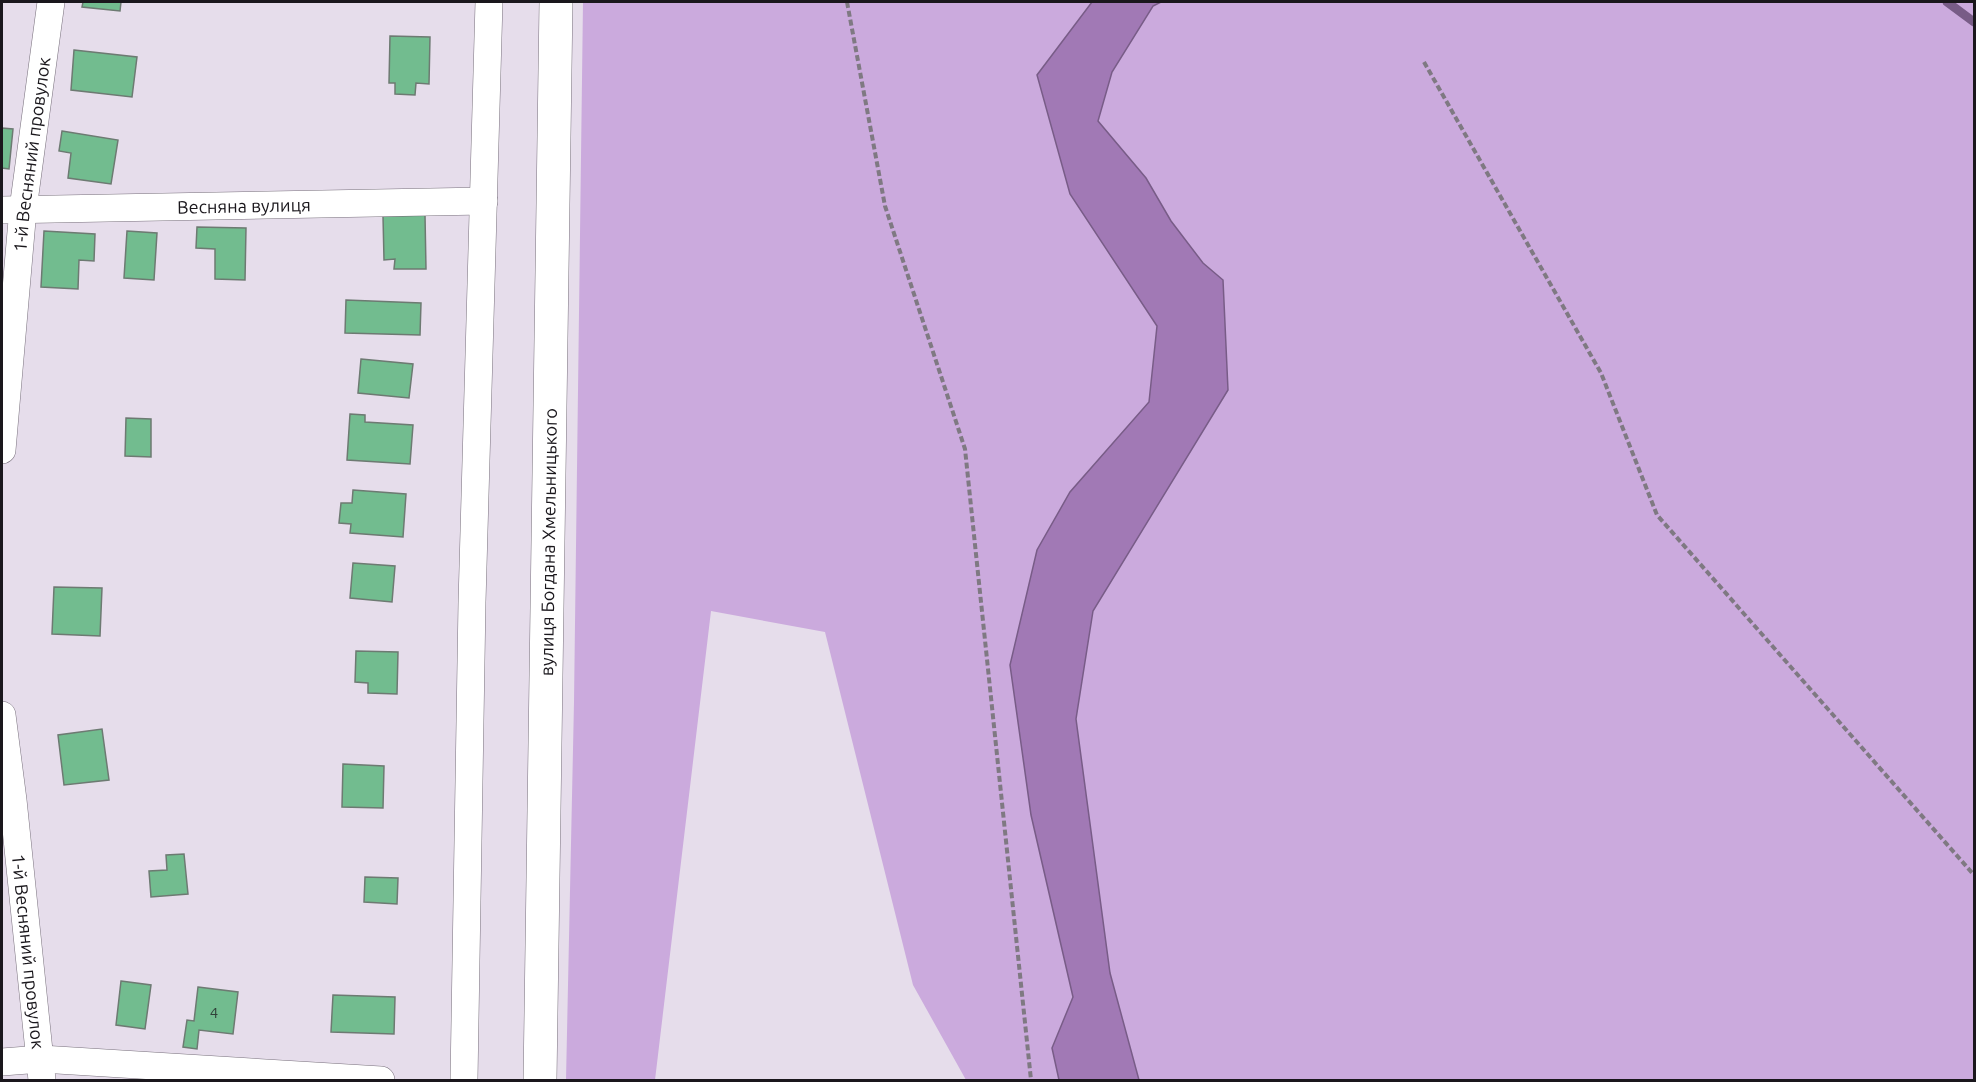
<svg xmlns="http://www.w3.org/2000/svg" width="1976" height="1082" viewBox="0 0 1976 1082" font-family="Ubuntu,sans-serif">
<rect width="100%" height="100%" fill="#e6ddeb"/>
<g fill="#cbaadd">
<polygon points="583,2 1092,2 1037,75 1070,194 1157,326 1149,402 1070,492 1031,815 1073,997 1052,1047 1059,1080 966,1080 913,985 825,632 711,611 655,1080 566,1080 574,702"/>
<polygon points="1161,2 1974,2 1974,1080 1139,1080 1110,973 1076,719 1093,611 1228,390 1223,280 1203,263 1171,221 1146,178 1098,121 1112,72 1153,6"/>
</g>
<polygon fill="#a179b5" stroke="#785c87" stroke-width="1.5" points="1092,2 1161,2 1153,6 1112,72 1098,121 1146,178 1171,221 1203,263 1223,280 1228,390 1093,611 1076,719 1110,973 1139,1080 1059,1080 1052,1048 1073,997 1031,815 1010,665 1037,550 1070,492 1149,402 1157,326 1070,194 1037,75"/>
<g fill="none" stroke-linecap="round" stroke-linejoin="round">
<polyline stroke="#785c87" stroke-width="9" points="1947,2 1974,22"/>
</g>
<g fill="#72bc8f" stroke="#6d7a72" stroke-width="1.5">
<polygon points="83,2 121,2 120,11 82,7"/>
<polygon points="390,36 430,37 429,84 416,83 415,95 395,94 395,83 389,83"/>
<polygon points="74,50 137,57 132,97 71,90"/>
<polygon points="2,128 13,129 9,169 2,168"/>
<polygon points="62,131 118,140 111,184 68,178 71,153 59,151"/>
<polygon points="425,215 426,269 394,269 395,259 384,260 383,216"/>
<polygon points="197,227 246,228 245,280 215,279 215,249 196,248"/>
<polygon points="44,231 95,234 94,261 79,260 78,289 41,287"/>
<polygon points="127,231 157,233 154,280 124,278"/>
<polygon points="346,300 421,303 420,335 345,333"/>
<polygon points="361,359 413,364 409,398 358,393"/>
<polygon points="350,414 365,415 365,422 413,425 410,464 347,460"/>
<polygon points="126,418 151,419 151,457 125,456"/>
<polygon points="353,490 406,494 403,537 350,533 351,524 339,523 341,503 352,503"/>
<polygon points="353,563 395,566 392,602 350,598"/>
<polygon points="54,587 102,588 100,636 52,634"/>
<polygon points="356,651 398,652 397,694 368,693 368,683 355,682"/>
<polygon points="102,729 109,780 64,785 58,735"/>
<polygon points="343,764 384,766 383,808 342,807"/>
<polygon points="184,854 188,894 151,897 149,871 167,870 166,855"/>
<polygon points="365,877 398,878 397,904 364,902"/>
<polygon points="121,981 151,985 145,1029 116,1025"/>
<polygon points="198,987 238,992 233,1034 199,1030 197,1049 183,1047 187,1020 194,1021"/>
<polygon points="333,995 395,997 394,1034 331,1032"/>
</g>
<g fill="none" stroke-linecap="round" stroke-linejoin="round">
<g stroke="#79717d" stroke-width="28">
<g id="street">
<path id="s1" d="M 2,210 L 484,201"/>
<path id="s2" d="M 2,450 L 23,209 L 51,2"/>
<path id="s3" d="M 2,715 L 13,800 L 42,1080"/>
<polyline points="2,1062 41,1059 381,1080"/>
<polyline points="464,1080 472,602 489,2"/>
</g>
</g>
<g stroke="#79717d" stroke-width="34">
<g id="secondary">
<path id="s4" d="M 540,1080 L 556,2"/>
</g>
</g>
<g stroke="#7f7982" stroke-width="4" stroke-dasharray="6 3" stroke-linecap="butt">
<polyline points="847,2 885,206 965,449 1031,1080"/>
<polyline points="1424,62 1601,373 1657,515 1974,875"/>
</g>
<use href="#street" stroke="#fff" stroke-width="27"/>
<use href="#secondary" stroke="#fff" stroke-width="33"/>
</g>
<g text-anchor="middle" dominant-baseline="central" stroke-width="6" stroke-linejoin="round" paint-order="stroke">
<g font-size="15" fill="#304039">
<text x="214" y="1012">4</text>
</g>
<g font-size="18" fill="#1a171c" stroke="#f3eaf8">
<text stroke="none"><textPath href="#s2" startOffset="297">1-й Весняний провулок</textPath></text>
<text stroke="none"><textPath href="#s1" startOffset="242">Весняна вулиця</textPath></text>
<text stroke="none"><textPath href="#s4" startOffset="538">вулиця Богдана Хмельницького</textPath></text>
<text stroke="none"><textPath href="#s3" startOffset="238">1-й Весняний провулок</textPath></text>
</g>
</g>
<rect width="1976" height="1082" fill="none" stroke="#1a171c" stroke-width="6"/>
</svg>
